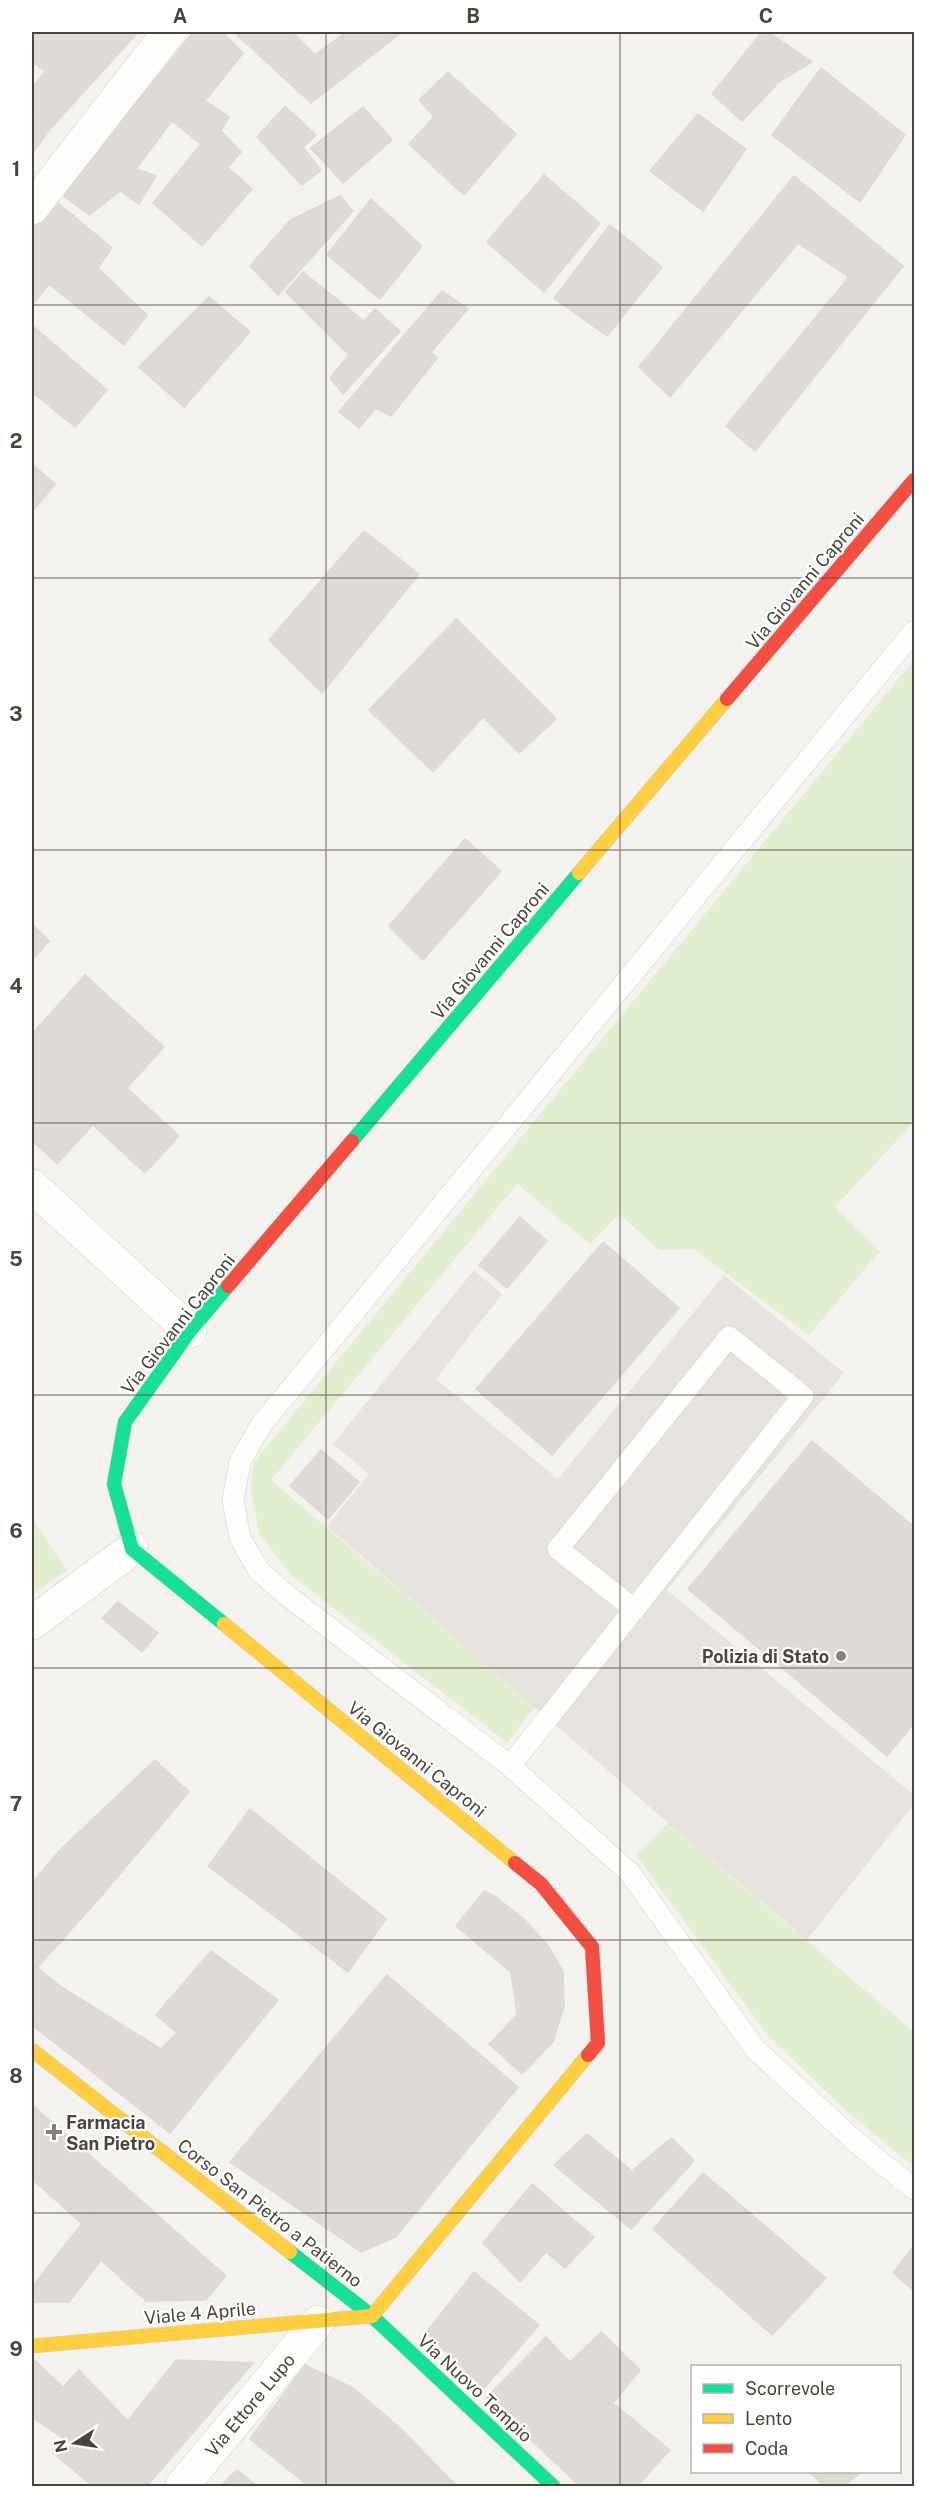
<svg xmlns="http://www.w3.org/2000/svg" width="946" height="2518" viewBox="0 0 946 2518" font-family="'Public Sans',sans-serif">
<rect width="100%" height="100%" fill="#f4f2ee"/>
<g fill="#e1eecf">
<polygon points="914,660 914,1122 835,1207 880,1251 809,1335 693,1249 659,1250 619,1214 590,1244 517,1184 271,1480 535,1706 508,1743 292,1576 260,1535 250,1488 254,1462"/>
<polygon points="32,1519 67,1570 32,1595"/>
<polygon points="668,1823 914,2032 914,2167 843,2108 766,2033 636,1855"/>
</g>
<polygon fill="#e6e3df" points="474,1270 502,1294 436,1379 558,1479 724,1275 844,1373 667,1590 914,1795 914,1804 807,1940 668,1823 327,1526 369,1474 333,1444"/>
<g fill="#dedbd6" stroke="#dcd9d4" stroke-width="1.5">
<polygon points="32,32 138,32 51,128 32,113 32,88 46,71 32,62"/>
<polygon points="193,32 222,32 243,53 205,101 162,71"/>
<polygon points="234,32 292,32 315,55 346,32 402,32 311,103"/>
<polygon points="762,32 768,32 812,62 780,81 742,121 712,94"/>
<polygon points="821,68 905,135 860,202 772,135"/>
<polygon points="162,71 229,117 221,131 241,152 229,166 141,97"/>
<polygon points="448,72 516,134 464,195 409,144 434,117 419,100"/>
<polygon points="141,97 172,121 136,169 156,176 139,204 120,191 89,215 60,193"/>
<polygon points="285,106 316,135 303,147 321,170 302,185 257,137"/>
<polygon points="363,107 392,140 343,183 311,148"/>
<polygon points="32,113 51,128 32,154"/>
<polygon points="698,114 746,149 703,211 650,171"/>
<polygon points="201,144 252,189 202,246 153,203"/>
<polygon points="544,175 600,223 544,292 487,242"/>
<polygon points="794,176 903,266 755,451 726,426 849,277 798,243 670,397 639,367"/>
<polygon points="340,196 353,211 278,295 250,266 290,220"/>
<polygon points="53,199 112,248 98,268 147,315 124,345 49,284 32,305 32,227"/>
<polygon points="371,199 422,246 380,299 327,255"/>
<polygon points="610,225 662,267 607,336 554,298"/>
<polygon points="303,272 364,321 375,309 400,331 343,394 330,378 349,355 286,292"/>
<polygon points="442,291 468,309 431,352 437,358 391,416 376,408 359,428 339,412"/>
<polygon points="209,297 250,332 184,407 139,367"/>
<polygon points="32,325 107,390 75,427 32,392"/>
<polygon points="32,464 55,484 32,512"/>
<polygon points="364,531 419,574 322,693 269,640"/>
<polygon points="456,619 556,719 519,753 483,717 433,772 369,710"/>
<polygon points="465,839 501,871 423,960 389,926"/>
<polygon points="32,924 49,941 32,960"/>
<polygon points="85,975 164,1047 57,1164 32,1140 32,1034"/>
<polygon points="127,1088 179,1136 145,1173 93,1125"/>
<polygon points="520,1217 547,1241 507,1288 479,1265"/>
<polygon points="603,1242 679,1308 552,1455 476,1389"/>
<polygon points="812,1441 914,1527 914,1723 887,1756 688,1589"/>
<polygon points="321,1450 359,1482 328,1519 290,1486"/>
<polygon points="118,1602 158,1633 142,1652 102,1618"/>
<polygon points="155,1760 189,1792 103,1894 58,1852"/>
<polygon points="250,1809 386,1919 348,1972 208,1866"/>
<polygon points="58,1852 103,1894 37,1968 32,1963 32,1883"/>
<polygon points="484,1891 496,1897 525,1920 549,1947 563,1972 564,2006 553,2042 522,2074 489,2044 517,2015 511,1972 456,1926"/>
<polygon points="211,1951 278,2000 170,2133 32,2025 60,1986 161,2049 177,2033 156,2015"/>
<polygon points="32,1963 60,1986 32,2022"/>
<polygon points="387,1975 518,2087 396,2237 361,2252 230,2162"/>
<polygon points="32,2105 117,2179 81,2223 32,2179"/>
<polygon points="587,2134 632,2171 671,2138 694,2161 631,2229 554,2165"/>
<polygon points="703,2173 826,2278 772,2335 653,2229"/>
<polygon points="117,2179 226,2276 206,2300 146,2301 101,2260 69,2302 32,2302 32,2287"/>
<polygon points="532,2184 594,2237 565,2268 546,2252 520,2282 483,2243"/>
<polygon points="914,2246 914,2291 893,2273"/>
<polygon points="474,2272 539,2325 484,2388 426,2333"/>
<polygon points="601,2332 640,2370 613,2403 670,2450 637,2486 580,2486 486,2398 546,2337 570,2362"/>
<polygon points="33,2359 63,2387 79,2370 128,2421 102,2459 70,2429 63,2438 32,2417 32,2363"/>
<polygon points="176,2360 253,2363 147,2486 93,2486 53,2453 70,2429 102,2459 128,2421"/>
<polygon points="305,2365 353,2388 397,2425 345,2486 309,2486 250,2439"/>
<polygon points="397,2425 457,2486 345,2486"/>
<polygon points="237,2470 257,2486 221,2486"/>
<polygon points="810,2472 861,2472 844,2486 824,2486"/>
</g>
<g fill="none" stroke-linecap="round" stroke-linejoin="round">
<g stroke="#d2d0cb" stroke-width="22">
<g id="lane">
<polyline points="634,1609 558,1549 729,1337 803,1396 510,1766 289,1597 259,1571 240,1538 233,1500 240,1462 261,1425 914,631"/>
<polyline points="510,1766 630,1873 755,2049 857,2143 914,2189"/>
</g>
</g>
<g stroke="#d2d0cb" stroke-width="34">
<g id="street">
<polyline points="32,208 169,32"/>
<polyline points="32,1186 190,1331"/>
<polyline points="32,1623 132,1549"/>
<polyline points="182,2486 318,2322"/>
</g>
</g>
<g stroke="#d3cfc5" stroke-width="15">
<g id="fast">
<polyline points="352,1141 579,873"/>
<polyline points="224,1624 132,1549 114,1484 125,1422 190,1331 228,1286"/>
<polyline points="290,2252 372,2316 553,2486"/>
</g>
</g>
<g stroke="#d3cfc5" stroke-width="15">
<g id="slow">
<polyline points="579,873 727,699"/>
<polyline points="224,1624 515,1863"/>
<polyline points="32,2050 290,2252"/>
<polyline points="372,2316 588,2055"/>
<polyline points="32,2346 372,2316"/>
</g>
</g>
<g stroke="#d3cfc5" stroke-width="15">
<g id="jam">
<polyline points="727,699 914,480"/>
<polyline points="228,1286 352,1141"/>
<polyline points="515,1863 541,1884 592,1947 598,2043 588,2055"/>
</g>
</g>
<use href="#lane" stroke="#fdfdfc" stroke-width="21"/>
<use href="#street" stroke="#fdfdfc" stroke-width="33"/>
<use href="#fast" stroke="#16e098" stroke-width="14"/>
<use href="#slow" stroke="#ffcf43" stroke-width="14"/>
<use href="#jam" stroke="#f24e42" stroke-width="14"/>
</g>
<path fill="none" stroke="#4b4439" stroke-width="1.5" stroke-opacity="0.55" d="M 326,32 L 326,2486M 620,32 L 620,2486M 32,305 L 914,305M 32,578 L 914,578M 32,850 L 914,850M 32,1123 L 914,1123M 32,1395 L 914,1395M 32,1668 L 914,1668M 32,1940 L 914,1940M 32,2213 L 914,2213"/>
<g fill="#868178" stroke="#fff" stroke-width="2">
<circle cx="841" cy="1656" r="6"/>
<path d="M51 2123h6v6h6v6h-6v6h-6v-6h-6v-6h6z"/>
</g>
<g text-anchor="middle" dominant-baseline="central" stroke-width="4.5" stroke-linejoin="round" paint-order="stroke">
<g font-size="18" fill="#4b4439" stroke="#fff">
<text transform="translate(805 581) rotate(-50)">Via Giovanni Caproni</text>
<text transform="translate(490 951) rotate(-50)">Via Giovanni Caproni</text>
<text transform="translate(178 1324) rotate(-52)">Via Giovanni Caproni</text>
<text transform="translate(417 1759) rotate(39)">Via Giovanni Caproni</text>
<text transform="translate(270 2213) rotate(38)">Corso San Pietro a Patierno</text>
<text transform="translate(200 2313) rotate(-5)">Viale 4 Aprile</text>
<text transform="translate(475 2388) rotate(43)">Via Nuovo Tempio</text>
<text transform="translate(250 2405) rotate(-50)">Via Ettore Lupo</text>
</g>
<g font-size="18" font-weight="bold" fill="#4b4439" stroke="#fff" text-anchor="end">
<text x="829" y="1656">Polizia di Stato</text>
<text x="66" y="2122" text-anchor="start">Farmacia<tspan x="66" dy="21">San Pietro</tspan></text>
</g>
</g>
<rect width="946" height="2518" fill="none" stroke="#ffffff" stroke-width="66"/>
<rect x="691" y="2365" width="210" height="108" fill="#ffffff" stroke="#b7b4b0" stroke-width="1.5"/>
<rect x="703" y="2384" width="30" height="9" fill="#16e098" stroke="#b7b4b0" stroke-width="1.5"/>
<text x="745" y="2395" font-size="18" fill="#4b4439">Scorrevole</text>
<rect x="703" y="2414" width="30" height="9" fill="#ffcf43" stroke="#b7b4b0" stroke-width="1.5"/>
<text x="745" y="2425" font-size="18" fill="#4b4439">Lento</text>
<rect x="703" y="2444" width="30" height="9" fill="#f24e42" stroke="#b7b4b0" stroke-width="1.5"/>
<text x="745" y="2455" font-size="18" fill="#4b4439">Coda</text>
<g transform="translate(75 2443) rotate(258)" stroke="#ffffff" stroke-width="4.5" paint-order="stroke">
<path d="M0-4.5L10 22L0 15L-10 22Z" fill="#4b4439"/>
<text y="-9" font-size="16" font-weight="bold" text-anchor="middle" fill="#4b4439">N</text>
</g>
<rect x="33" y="33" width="880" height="2452" fill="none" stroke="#4b4439" stroke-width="2"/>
<g font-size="20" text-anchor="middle" font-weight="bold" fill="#4b4439">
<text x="180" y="23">A</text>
<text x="473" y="23">B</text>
<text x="766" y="23">C</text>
<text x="16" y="176">1</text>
<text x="16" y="448">2</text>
<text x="16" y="721">3</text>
<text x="16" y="993">4</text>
<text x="16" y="1266">5</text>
<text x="16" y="1538">6</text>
<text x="16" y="1811">7</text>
<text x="16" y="2083">8</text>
<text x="16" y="2356">9</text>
</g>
</svg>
